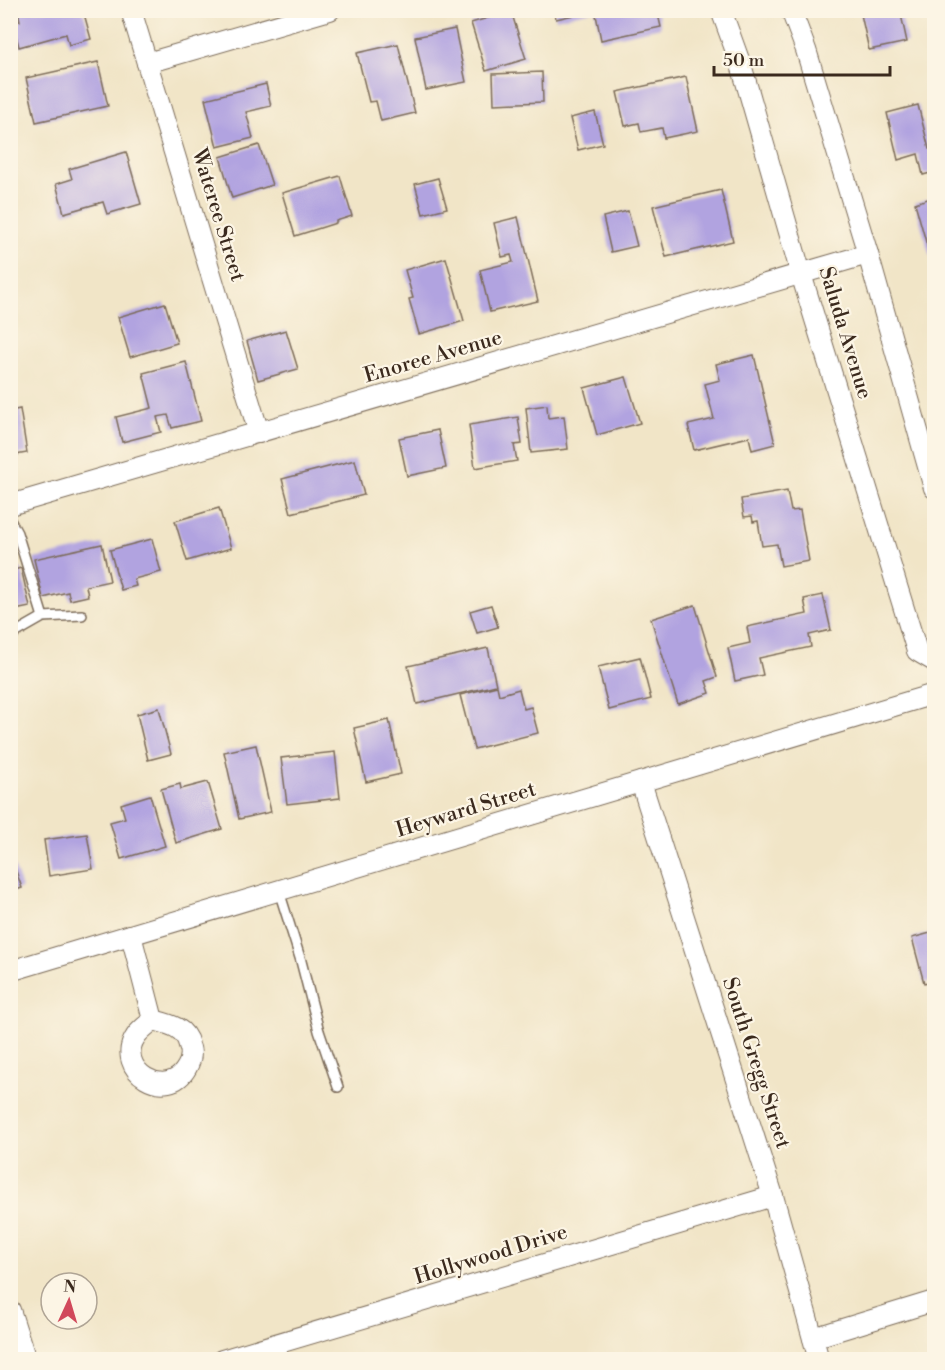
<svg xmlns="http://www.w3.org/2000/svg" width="945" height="1370" viewBox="0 0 945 1370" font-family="'Libre Bodoni',serif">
<rect width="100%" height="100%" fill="#fcf5e5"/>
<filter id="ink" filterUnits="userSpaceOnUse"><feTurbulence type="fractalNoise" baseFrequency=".0167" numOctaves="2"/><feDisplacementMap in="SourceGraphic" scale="12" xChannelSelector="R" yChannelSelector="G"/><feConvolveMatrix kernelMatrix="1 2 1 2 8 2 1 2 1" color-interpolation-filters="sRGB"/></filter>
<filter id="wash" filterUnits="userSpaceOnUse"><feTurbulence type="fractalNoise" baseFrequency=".008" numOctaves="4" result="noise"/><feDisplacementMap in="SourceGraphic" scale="24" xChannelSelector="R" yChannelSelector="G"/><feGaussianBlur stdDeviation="1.35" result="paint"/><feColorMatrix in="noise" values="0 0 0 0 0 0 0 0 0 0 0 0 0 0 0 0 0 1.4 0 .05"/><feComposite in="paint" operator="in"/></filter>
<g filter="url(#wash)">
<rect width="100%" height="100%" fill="#f1e5c7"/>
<g id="blocks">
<g fill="#b1a3e0">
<polygon points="18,10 83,10 91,39 69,45 66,34 19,47 13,23 20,21"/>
<polygon points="554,10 591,10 591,11 556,19"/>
<polygon points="595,10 657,10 661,27 601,40"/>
<polygon points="860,10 900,10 907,42 869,50"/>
<polygon points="511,11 526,59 486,71 471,23"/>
<polygon points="455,29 466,82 426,90 415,37"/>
<polygon points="398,44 415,113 381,121 376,101 369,102 357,53"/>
<polygon points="98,62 108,106 36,122 26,78"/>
<polygon points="542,72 543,102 494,104 493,74"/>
<polygon points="686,77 698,131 664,138 662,128 641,132 639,123 625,126 617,92"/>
<polygon points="266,84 271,106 246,112 253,138 217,147 205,99"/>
<polygon points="918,105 929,149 934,147 934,172 923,175 918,154 898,160 887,113"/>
<polygon points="595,112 603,144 578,150 570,118"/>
<polygon points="259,145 272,185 232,198 220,157"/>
<polygon points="126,152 141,204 107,214 103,202 64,213 56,184 72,179 69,169"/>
<polygon points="340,176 352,216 336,221 336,223 295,236 282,193"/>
<polygon points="438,178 447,208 423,214 415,184"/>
<polygon points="721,190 733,241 666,257 653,206"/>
<polygon points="934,197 934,255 930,256 915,203"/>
<polygon points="628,211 637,246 611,252 603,217"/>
<polygon points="518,217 538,301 490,312 480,270 513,262 511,255 502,257 494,223"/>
<polygon points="446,258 464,321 419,334 409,299 413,298 405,270"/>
<polygon points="165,303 177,343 130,357 118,317"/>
<polygon points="286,330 298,369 258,380 247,341"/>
<polygon points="754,355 775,444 752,450 749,437 694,450 688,425 714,419 705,384 720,380 716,364"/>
<polygon points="186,362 201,421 172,428 168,415 157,417 161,432 122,442 116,417 152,408 143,373"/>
<polygon points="626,377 640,423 597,435 584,388"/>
<polygon points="547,405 548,418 564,416 568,449 531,453 526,408"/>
<polygon points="20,409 27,453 10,456 10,411"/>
<polygon points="518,417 522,444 514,445 517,461 475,468 469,425"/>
<polygon points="438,430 446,468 407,476 399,438"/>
<polygon points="355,460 364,495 291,513 282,479"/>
<polygon points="787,491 791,511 800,510 809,561 781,566 777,544 762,546 758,521 753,522 752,516 744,517 741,499"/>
<polygon points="219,508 231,548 187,561 175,521"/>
<polygon points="152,539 161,572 134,579 136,586 121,590 110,550"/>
<polygon points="102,544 110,581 86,586 88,596 70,600 68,592 43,598 34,559"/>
<polygon points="21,568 30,607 10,611 10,571"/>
<polygon points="823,595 831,630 809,635 811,647 759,658 763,675 735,681 728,648 750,643 747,627 807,614 804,599"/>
<polygon points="491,605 498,627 477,633 470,611"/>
<polygon points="695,605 717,677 706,681 710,693 678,704 651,619"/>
<polygon points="488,648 496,685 417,704 408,666"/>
<polygon points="640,657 651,699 609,710 598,667"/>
<polygon points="497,686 499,695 519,689 524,709 531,707 538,733 474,749 460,695"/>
<polygon points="159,708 171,754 148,760 137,714"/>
<polygon points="389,720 401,774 366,782 354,728"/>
<polygon points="256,745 271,812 239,819 224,752"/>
<polygon points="335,752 340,798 287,804 281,758"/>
<polygon points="208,782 222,829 176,843 161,789 180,784 181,789"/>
<polygon points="150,795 165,846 121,859 110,822 125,818 121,804"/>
<polygon points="87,834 93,869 49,876 44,840"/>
<polygon points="10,854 22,888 10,892"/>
<polygon points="934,932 934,981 924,983 912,938"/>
</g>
</g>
</g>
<g filter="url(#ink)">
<use href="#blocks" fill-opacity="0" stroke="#7b6b59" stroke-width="1.5"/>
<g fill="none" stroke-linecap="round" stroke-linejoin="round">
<g stroke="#7b6b59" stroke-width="12">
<g id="service">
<polyline points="10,520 17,533 43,617 82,615"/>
<polyline points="15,633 43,617"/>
<polyline points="279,891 301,961 319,1031 338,1087"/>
</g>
</g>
<g stroke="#7b6b59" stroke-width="22">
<g id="minor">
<polyline points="131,10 259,433"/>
<polyline points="721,10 742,68 801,274 917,651 934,661"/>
<polyline points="791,10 806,50 868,254 934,488"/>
<polyline points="147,63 330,10"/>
<polyline points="10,505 868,254"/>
<polyline points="641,782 773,1196 819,1360"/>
<polyline points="131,935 153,1020"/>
<polyline points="10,971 934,694"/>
<path d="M 153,1020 C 169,1024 185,1027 189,1045 C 192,1052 191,1060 187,1067 C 168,1103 113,1070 136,1036 C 140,1030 147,1025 153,1020 Z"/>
<polyline points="10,1310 26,1360"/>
<polyline points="813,1338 934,1301"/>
<polyline points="222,1360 773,1196"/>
</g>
</g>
<use href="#service" stroke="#fff" stroke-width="9"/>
<use href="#minor" stroke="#fff" stroke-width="20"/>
</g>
</g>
<g text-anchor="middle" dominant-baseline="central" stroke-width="4.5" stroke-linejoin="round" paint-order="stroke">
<g font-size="21" fill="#3b2a1e" stroke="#fcf5e5">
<text transform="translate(218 215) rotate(73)">Wateree Street</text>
<text transform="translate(845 333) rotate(73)">Saluda Avenue</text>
<text transform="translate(433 357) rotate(-16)">Enoree Avenue</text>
<text transform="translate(466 810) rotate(-17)">Heyward Street</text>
<text transform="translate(756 1063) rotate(72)">South Gregg Street</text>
<text transform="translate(491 1255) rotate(-17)">Hollywood Drive</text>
</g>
</g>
<rect width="945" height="1370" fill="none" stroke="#fcf5e5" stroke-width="36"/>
<g transform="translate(69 1301) rotate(4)"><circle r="28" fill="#fcf5e5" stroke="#afa495" stroke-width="1.5"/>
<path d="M0-4.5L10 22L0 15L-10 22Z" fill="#d1495b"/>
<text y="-9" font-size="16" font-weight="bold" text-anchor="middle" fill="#3b2a1e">N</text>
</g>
<path d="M714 66v9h176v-9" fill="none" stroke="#3b2a1e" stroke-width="3"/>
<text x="723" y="66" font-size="18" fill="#3b2a1e" stroke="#fcf5e5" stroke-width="4.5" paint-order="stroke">50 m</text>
</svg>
